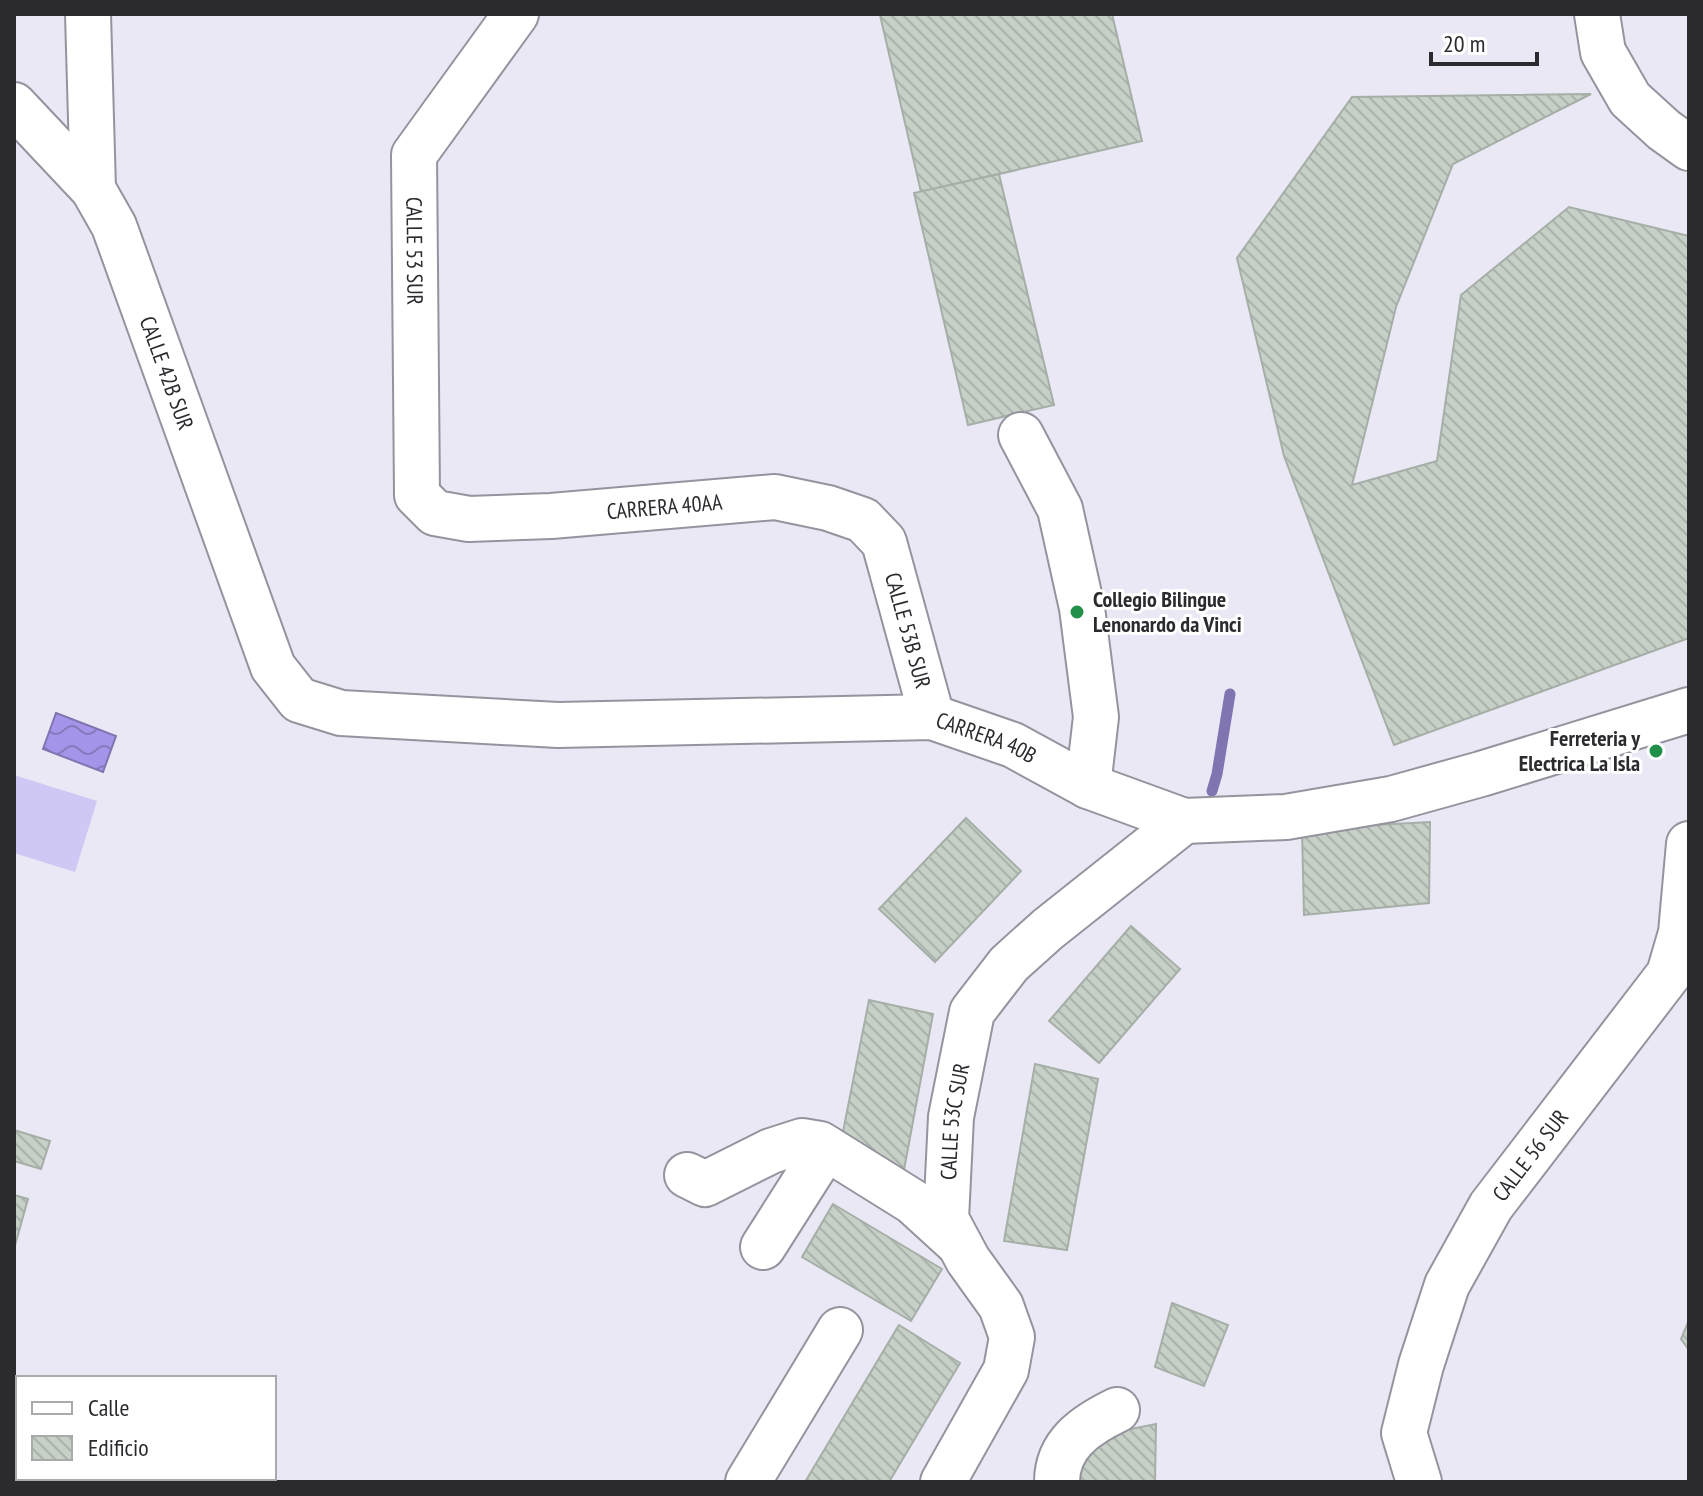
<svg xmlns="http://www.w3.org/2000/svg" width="1703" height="1496" viewBox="0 0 1703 1496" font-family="'PT Sans Narrow',sans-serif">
<defs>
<pattern id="water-waves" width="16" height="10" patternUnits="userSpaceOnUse" patternTransform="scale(2)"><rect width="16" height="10" fill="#a594e9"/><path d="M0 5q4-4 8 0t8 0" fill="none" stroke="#8779bd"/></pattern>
<pattern id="building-back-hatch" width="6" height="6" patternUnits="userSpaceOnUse" patternTransform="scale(2)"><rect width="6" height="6" fill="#c6d0c7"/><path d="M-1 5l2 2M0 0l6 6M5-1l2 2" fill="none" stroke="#aab3ab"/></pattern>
</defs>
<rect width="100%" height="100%" fill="#eae8f4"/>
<polygon fill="#cfc8f5" points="14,775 97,801 75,872 14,853"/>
<polygon fill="url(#water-waves)" stroke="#8074b1" stroke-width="2" points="56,713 116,736 103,772 43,749"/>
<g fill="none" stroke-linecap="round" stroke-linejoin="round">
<polyline stroke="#8074b1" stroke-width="11" points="1212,791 1217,774 1230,694"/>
</g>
<g fill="url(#building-back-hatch)" stroke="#a5afa7" stroke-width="2">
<polygon points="1112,14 1142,141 921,192 880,15"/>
<polygon points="1591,94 1453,164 1396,307 1352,485 1437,461 1461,295 1569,207 1689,236 1689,638 1394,745 1284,456 1237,258 1352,97"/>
<polygon points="999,174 1054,405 968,425 914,193"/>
<polygon points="966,818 1021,871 935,962 879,909"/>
<polygon points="1430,822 1429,903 1304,915 1302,829"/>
<polygon points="1131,926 1180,969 1099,1063 1049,1021"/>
<polygon points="869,1000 933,1014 901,1186 839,1152"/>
<polygon points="1035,1064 1098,1079 1067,1250 1004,1241"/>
<polygon points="14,1130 50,1141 41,1169 14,1161"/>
<polygon points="14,1195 28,1199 14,1249"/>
<polygon points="833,1204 942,1269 911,1321 802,1257"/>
<polygon points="1172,1303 1228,1325 1204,1386 1155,1367"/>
<polygon points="1689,1320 1689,1350 1681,1339"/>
<polygon points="899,1325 960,1363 889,1482 805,1482"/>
<polygon points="1156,1424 1155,1482 1073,1482 1081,1439"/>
</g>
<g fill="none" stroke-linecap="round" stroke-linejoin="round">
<g stroke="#95939e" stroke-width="48">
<g id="minor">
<polyline points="88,14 93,189"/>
<path id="s1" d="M 516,14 L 414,155 L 417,495 L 435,513 L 469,519 L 551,516 L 775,497 L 828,508 L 863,520 L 884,542 L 932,717"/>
<polyline points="1597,14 1603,52 1630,99 1664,130 1689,148"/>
<path id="s2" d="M 14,105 L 93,189 L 114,226 L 273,667 L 299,700 L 341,713 L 558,725 L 932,717 L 1013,745 L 1088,786 L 1184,821 L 1286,817 L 1391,799 L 1481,774 L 1689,710"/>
<polyline points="1021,435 1060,509 1082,608 1096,717 1088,786"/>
<polyline points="687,1175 705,1184 771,1151 802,1141 820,1144 913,1202 959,1244"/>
<polyline points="763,1247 826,1148"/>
<polyline points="748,1482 840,1330"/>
<path id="s3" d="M 943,1482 L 1006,1370 L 1012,1337 L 1001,1306 L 968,1260 L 946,1219 L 951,1117 L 972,1012 L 1009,964 L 1048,929 L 1184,821"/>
<path d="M 1057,1482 C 1057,1444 1086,1425 1117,1410"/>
<path id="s4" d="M 1419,1482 L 1404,1433 L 1421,1365 L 1447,1285 L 1491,1206 L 1669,974 L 1681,933 L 1689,844"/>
</g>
</g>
<use href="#minor" stroke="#fff" stroke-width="44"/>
</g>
<g fill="#219048" stroke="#fff" stroke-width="3">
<circle cx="1077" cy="612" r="8"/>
<circle cx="1656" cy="751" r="8"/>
</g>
<g text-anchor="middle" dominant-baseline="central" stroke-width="6" stroke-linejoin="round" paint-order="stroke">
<g font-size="22" fill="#2b2a2f" stroke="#fff">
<text stroke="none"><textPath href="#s1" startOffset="270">CALLE 53 SUR</textPath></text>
<text stroke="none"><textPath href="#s2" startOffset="314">CALLE 42B SUR</textPath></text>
<text stroke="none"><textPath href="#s1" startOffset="770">CARRERA 40AA</textPath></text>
<text stroke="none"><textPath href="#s1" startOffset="1094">CALLE 53B SUR</textPath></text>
<text stroke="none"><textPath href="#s2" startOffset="1362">CARRERA 40B</textPath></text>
<text stroke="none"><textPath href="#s3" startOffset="396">CALLE 53C SUR</textPath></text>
<text stroke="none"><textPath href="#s4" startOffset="360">CALLE 56 SUR</textPath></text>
</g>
<g font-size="22" font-weight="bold" fill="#2b2a2f" stroke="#fff" text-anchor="start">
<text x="1093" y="599">Collegio Bilingue<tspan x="1093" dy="25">Lenonardo da Vinci</tspan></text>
<text x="1640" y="738" text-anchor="end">Ferreteria y<tspan x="1640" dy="25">Electrica La Isla</tspan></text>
</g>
</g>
<rect width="1703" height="1496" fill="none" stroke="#2b2a2f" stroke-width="32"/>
<rect x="16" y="1376" width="260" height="104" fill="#ffffff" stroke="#aaaaac" stroke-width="2"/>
<rect x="32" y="1402" width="40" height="12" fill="#ffffff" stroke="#aaaaac" stroke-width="2"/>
<text x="88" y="1416" font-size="24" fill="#2b2a2f">Calle</text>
<rect x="32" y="1436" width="40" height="24" fill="url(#building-back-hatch)" stroke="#aaaaac" stroke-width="2"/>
<text x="88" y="1456" font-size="24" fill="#2b2a2f">Edificio</text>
<path d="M1431 52v12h106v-12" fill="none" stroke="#2b2a2f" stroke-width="4"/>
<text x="1443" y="52" font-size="24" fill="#2b2a2f" stroke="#ffffff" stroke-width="6" paint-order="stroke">20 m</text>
</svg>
